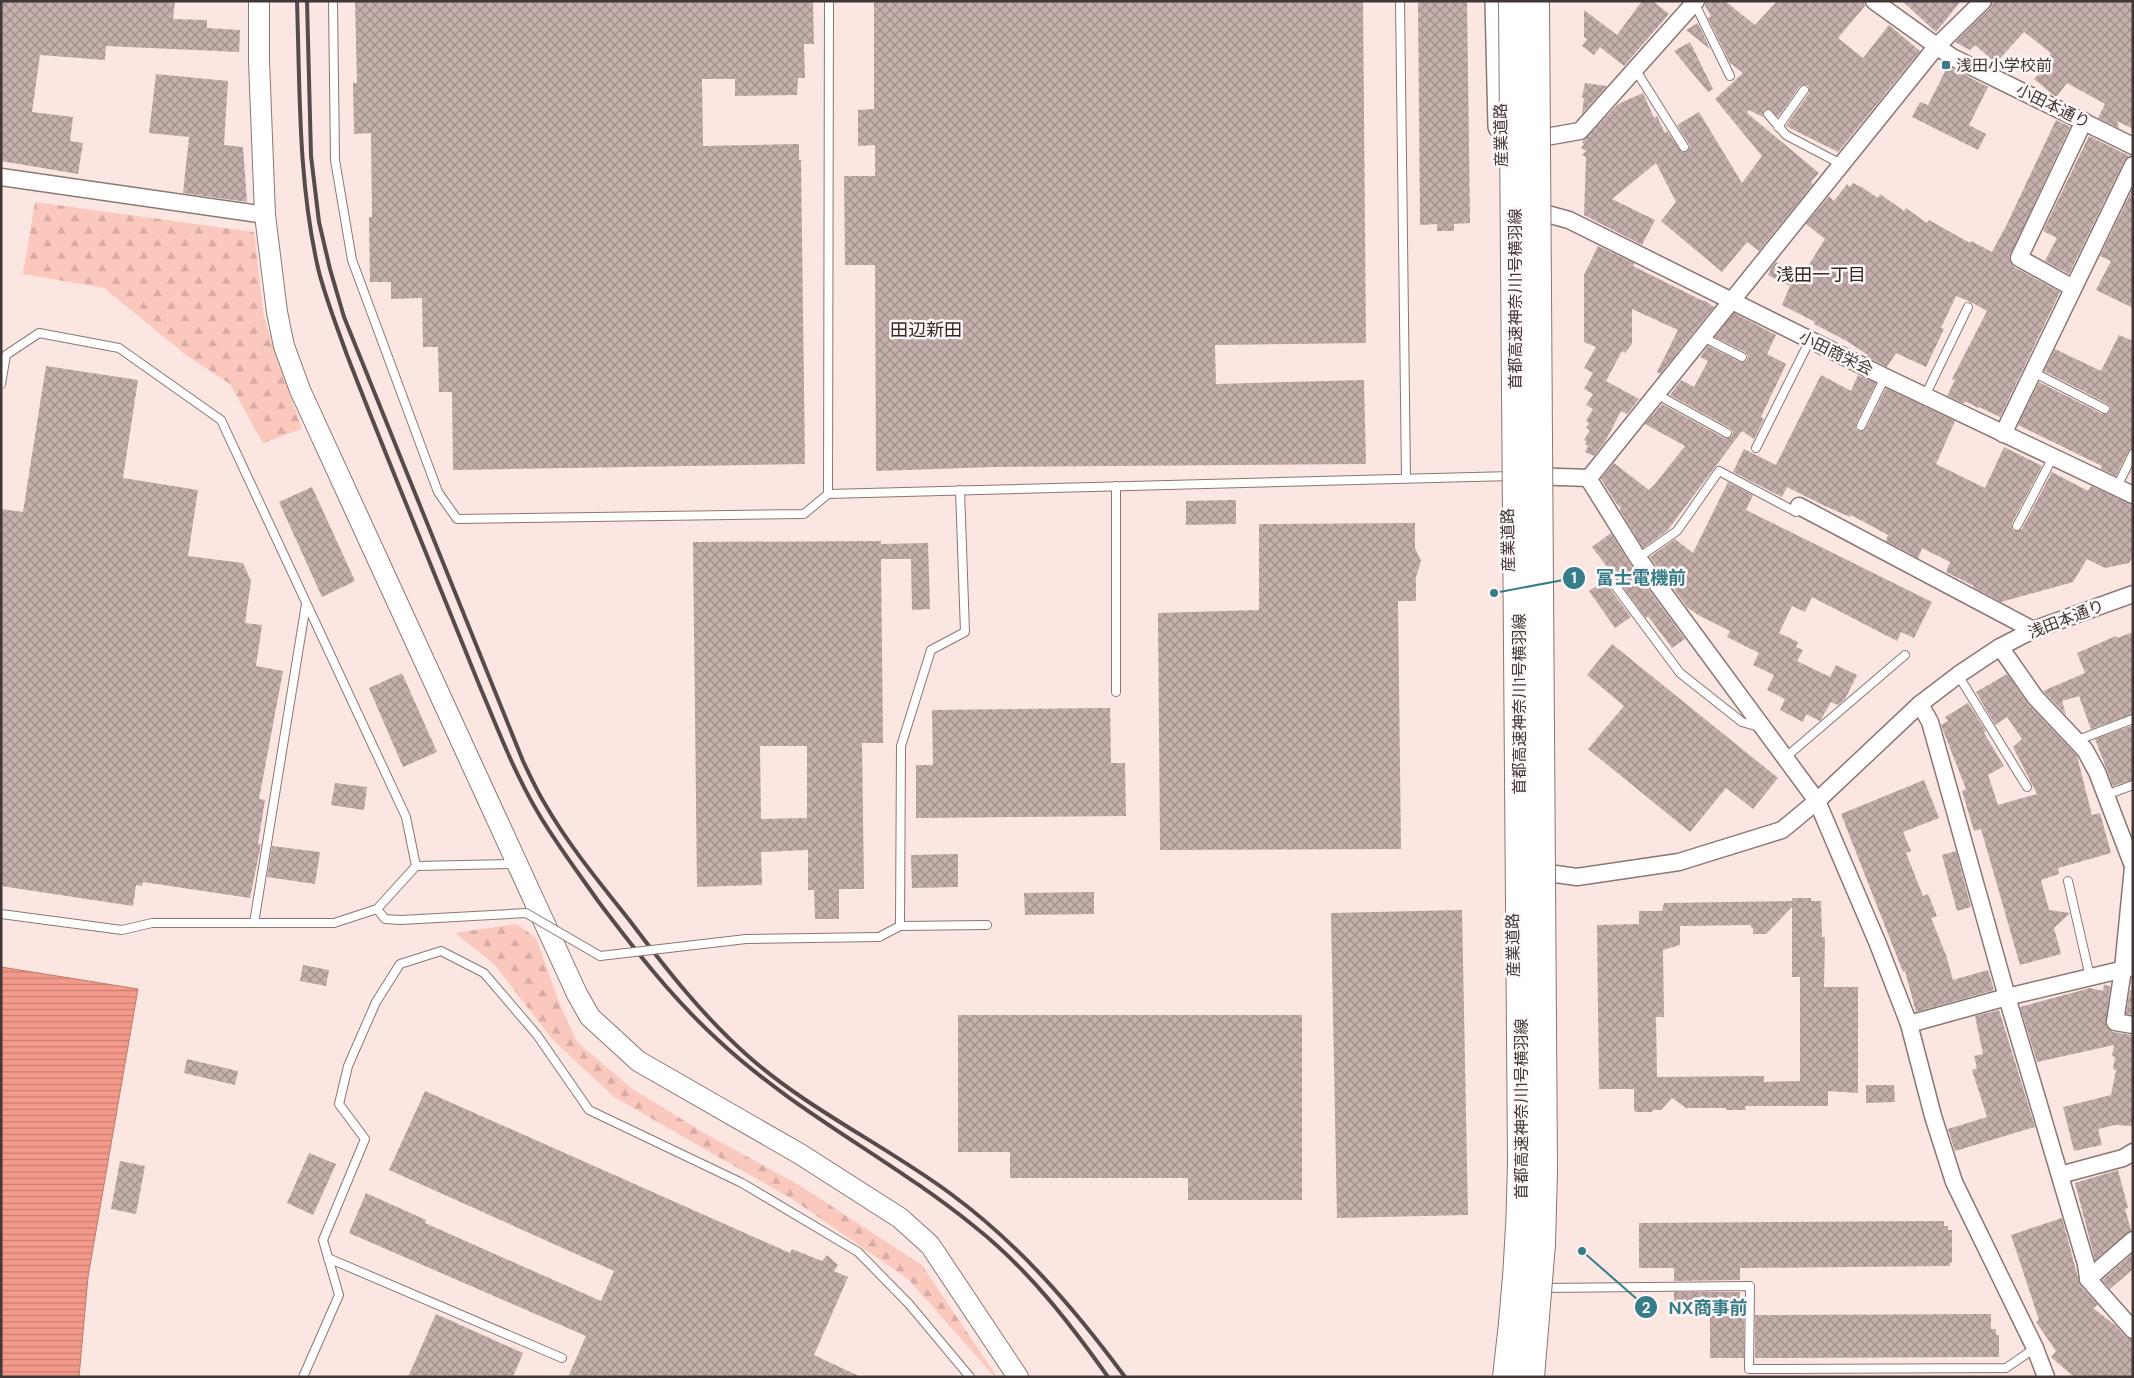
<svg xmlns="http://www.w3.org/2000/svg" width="2134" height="1378" viewBox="0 0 2134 1378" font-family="'DM Sans','Noto Sans JP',sans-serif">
<defs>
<pattern id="forest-firs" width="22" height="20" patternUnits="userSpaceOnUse" patternTransform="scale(1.25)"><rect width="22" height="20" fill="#fbc8be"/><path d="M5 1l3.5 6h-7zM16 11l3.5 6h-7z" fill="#d8aca4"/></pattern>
<pattern id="water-rules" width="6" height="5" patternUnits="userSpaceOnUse" patternTransform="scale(1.25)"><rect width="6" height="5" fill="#f49a8a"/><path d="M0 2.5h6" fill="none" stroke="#c77e72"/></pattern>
<pattern id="building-cross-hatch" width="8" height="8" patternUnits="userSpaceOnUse" patternTransform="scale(1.25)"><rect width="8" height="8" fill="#c4afab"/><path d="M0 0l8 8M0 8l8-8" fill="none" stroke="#a18f8c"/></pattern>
</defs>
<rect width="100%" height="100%" fill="#fce6e2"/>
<g fill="url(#forest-firs)">
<polygon points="35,202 254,232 264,318 302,429 263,443 230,384 186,355 104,288 23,274"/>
<polygon points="517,924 536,938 560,1005 577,1042 631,1088 704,1133 799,1185 922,1265 997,1377 995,1377 908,1279 792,1199 614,1097 552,1039 494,964 455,933"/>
</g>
<polygon fill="url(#water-rules)" stroke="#be7c71" points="1,967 138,989 88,1277 79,1377 1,1377"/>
<g fill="url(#building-cross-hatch)" fill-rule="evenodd">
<polygon points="1,1 175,1 173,19 207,20 207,28 240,30 239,52 106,46 105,60 40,55 32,112 73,117 70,141 83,143 78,174 1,161"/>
<polygon points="355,1 813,1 814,44 804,44 805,78 798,78 797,95 735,96 735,79 702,79 703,146 799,144 799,160 801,160 805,464 453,470 452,392 439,392 438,347 423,347 422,298 391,299 391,282 370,282 369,217 372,217 371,133 354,134 353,83 357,83"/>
<polygon points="874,1 1363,1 1366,343 1215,345 1216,384 1364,380 1366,464 994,467 876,471 875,265 845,265 844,176 875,176 875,145 858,146 858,110 874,109"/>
<polygon points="1418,1 1467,1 1470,223 1454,224 1454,231 1437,231 1437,224 1420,225"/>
<polygon points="1642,1 1653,1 1669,14 1624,66 1600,47 1594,55 1582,46 1587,39 1584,37 1584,10 1617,35"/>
<polygon points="1706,1 1725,1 1755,25 1777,1 1864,1 1865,6 1838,38 1863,58 1889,25 1920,51 1838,152 1786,126 1809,93 1809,88 1807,85 1800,86 1778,117 1769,109 1764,110 1763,117 1749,110 1747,113 1819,173 1811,182 1813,184 1759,251 1747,242 1722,272 1661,221 1676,202 1656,163 1612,199 1655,220 1642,245 1584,215 1586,157 1582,155 1586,151 1581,148 1584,144 1582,142 1618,104 1643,93 1654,118 1657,116 1665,133 1667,131 1682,152 1687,151 1690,146 1677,125 1699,112 1742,183 1762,156 1715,99 1743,73 1730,63 1708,18 1711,16 1705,6"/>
<polygon points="1902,1 1961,1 1936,32"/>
<polygon points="1994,1 2133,1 2133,129 2117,121 2119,128 2098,118 2105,104 2067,83 2056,97 2034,79 2039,74 2036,71 2051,53 2024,32 1996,63 1975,45 1970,50 1955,42 1990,8"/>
<polygon points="1698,23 1710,49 1686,30"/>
<polygon points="1690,42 1713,89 1708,92 1674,51"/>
<polygon points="1948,66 1988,87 1969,125 1986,134 1978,150 1912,117 1920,102 1928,105"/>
<polygon points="156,74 228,81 224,145 243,147 247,202 183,193 189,137 149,133"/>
<polygon points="1585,83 1607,86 1582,114 1584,98 1582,98"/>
<polygon points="2056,120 2070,127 2009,258 2014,267 2060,292 2000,417 1979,407 1978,408 1967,402 1963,403 1947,396 1955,380 1952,379 1987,311 1971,302 1956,296 1941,328 1944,329 1926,367 1896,353 1887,367 1867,357 1868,355 1845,340 1814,324 1815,322 1782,305 1790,286 1768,275 1771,268 1776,262 1803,274 1825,239 1806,224 1829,196 1834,201 1847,184 1850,187 1853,183 1863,188 1878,198 1880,194 1904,211 1906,208 1927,223 1929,220 1970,243 1971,241 1992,252 2007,224"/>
<polygon points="2089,136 2129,156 2124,161 2069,274 2045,261 2057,238 2043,231"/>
<polygon points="2133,188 2133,308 2096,290 2111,261 2100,256"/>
<polygon points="1598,246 1634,263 1633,266 1703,301 1704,300 1714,307 1660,374 1657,372 1678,330 1632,309 1632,344 1625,353 1622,351 1606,381 1639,399 1627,414 1621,411 1605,442 1594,456 1585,452 1588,446 1585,444 1587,442 1584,440 1590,430 1586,428 1589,423 1586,421 1593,409 1586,405 1593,394 1584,389 1593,373 1584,368 1596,347 1584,342 1584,275"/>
<polygon points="1734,313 1776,335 1767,354 1786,364 1761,417 1764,419 1754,439 1742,431 1667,531 1643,548 1620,510 1621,508 1616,503 1601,479 1614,463 1649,490 1655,484 1685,446 1645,424 1662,404 1724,438 1732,436 1733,432 1730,428 1670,395 1681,380 1694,387 1708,361 1700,357 1708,346 1740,362 1747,360 1748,356 1745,352 1715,337"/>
<polygon points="2119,335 2133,341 2133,448 2128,452 2116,476 2101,469 2102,466 2018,425 2039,382 2102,414 2108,413 2111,408 2108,404 2044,371 2055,349 2101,371"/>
<polygon points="46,366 138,380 123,478 198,490 188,556 243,563 251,581 245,623 262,625 256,666 283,671 259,799 265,800 258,844 261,844 250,898 143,882 142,886 136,885 133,906 1,886 1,509 23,512"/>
<polygon points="1821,375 1851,391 1858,375 1876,383 1856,424 1856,429 1859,431 1866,428 1886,388 1955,421 1936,464 1985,488 2004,447 2042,466 2012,523 2012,529 2015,531 2022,529 2052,472 2088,491 2091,486 2133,505 2133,556 2129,563 2105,568 2087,559 2073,582 2001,602 1973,587 1974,586 1946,572 1950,562 1922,548 1918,558 1886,541 1888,535 1851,515 1850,517 1825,506 1787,487 1782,497 1733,472 1744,449 1776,465"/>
<polygon points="1728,482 1753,495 1746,510 1932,602 1914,638 1901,632 1897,641 1812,597 1805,612 1792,606 1779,633 1798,642 1796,647 1803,650 1797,661 1830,677 1836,665 1857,675 1845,699 1838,705 1831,702 1820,721 1806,714 1803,722 1780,710 1785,699 1767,690 1774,675 1753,665 1759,653 1727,637 1730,631 1698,615 1687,607 1650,557 1675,539 1693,553"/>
<polygon points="312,487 355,581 322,597 279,502"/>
<polygon points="1236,500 1236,524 1186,525 1186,501"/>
<polygon points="1415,523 1415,548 1421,561 1416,577 1416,601 1398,601 1401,849 1160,850 1158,613 1259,610 1259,524"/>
<polygon points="1611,533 1630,564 1685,639 1672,648 1648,616 1646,618 1592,547"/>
<path d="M 881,541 L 881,544 L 928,543 L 930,609 L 912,610 L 911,559 L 881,559 L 883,743 L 862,743 L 864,889 L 839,889 L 839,919 L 815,919 L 814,890 L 808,890 L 808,850 L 761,852 L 762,885 L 697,887 L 693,542 ZM 760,746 L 807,746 L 807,818 L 761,819 Z"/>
<polygon points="1604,581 1631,617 1615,628 1589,591"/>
<polygon points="2133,632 2133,714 2091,729 2079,696 2062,701 2066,715 2043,691 2085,673 2077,653 2116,636 2117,638"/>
<polygon points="1612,644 1778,778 1753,809 1726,788 1690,832 1588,749 1624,706 1587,675"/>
<polygon points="402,673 437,752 403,767 369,688"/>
<polygon points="2007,674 2028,704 2077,756 2092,815 2100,813 2111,853 2058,868 2059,874 2041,880 2049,910 2070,913 2054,928 2061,954 2020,965 1981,829 1974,831 1962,791 1966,789 1941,725 1948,721 1945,717 1968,703 1986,731 1984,733 2004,766 1988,775 1998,805 2037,794 2013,747 2022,739 2007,717 1995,725 1976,692"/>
<polygon points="1110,708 1111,763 1125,763 1126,816 916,818 916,765 933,765 932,710"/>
<polygon points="2133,725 2133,780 2113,786 2095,739"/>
<polygon points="1924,780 1939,818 1903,832 1911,851 1906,853 1923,896 1928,894 1937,916 1931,918 1946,955 1953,980 1988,970 1994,990 1916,1012 1905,971 1903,972 1841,814"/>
<polygon points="335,783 367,787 364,810 331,805"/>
<polygon points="272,846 320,852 315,884 267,877"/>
<polygon points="1956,851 1971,907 1957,911 1942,855"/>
<polygon points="958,854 958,887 912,888 911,855"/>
<polygon points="1094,892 1094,914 1025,915 1024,893"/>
<path d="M 1792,898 L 1811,898 L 1811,901 L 1821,901 L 1822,937 L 1825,937 L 1824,987 L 1858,987 L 1858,1093 L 1828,1091 L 1828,1106 L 1745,1106 L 1746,1110 L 1726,1110 L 1726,1108 L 1686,1108 L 1672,1098 L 1661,1110 L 1653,1110 L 1652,1112 L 1636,1112 L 1634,1110 L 1634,1089 L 1599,1089 L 1597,925 L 1639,924 L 1639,911 L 1662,911 L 1664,903 L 1792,901 ZM 1792,907 L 1792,977 L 1800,977 L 1800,1081 L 1764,1082 L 1764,1076 L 1657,1077 L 1656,1017 L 1664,1017 L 1663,950 L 1680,945 L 1680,926 L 1751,925 L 1751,927 L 1753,928 L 1753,934 L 1766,934 Z"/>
<polygon points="1462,910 1468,1215 1337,1218 1331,913"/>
<polygon points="303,965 329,970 326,986 300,981"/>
<polygon points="2104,985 2110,986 2106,1026 2113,1032 2133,1035 2133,1126 2115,1125 2098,1129 2102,1145 2074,1151 2063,1107 2111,1095 2116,1070 2113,1069 2115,1057 2112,1056 2114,1045 2037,1062 2020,1007 2090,988 2103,991"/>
<polygon points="2130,990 2133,991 2133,1015 2126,1014"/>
<polygon points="1999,1010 2035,1127 1955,1151 1948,1129 1987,1117 1972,1070 1977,1068 1974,1056 1983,1054 1975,1016"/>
<polygon points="958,1015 1302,1015 1302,1200 1188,1200 1188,1178 1010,1178 1010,1152 958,1152"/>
<polygon points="187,1059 238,1071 235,1085 184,1073"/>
<polygon points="1866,1085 1894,1085 1895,1102 1866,1103"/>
<polygon points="425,1091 790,1253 792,1249 822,1261 827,1255 838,1265 834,1271 848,1277 814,1355 861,1377 568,1377 586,1336 349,1233 366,1193 426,1220 425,1223 601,1301 614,1271 389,1170"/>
<polygon points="309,1153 336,1164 313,1215 287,1203"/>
<polygon points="120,1161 145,1166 136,1214 111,1209"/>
<polygon points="2118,1170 2128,1208 2125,1209 2131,1230 2095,1260 2075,1183"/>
<polygon points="2062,1218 2080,1285 2098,1305 2093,1308 2116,1326 2126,1337 2133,1340 2133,1377 2074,1377 2051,1357 2056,1351 2036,1322 2039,1320 2011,1235"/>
<polygon points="1944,1221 1944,1226 1948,1226 1948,1230 1952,1230 1952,1263 1950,1262 1950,1266 1740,1268 1740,1280 1674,1281 1674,1268 1639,1268 1639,1223"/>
<polygon points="2133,1253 2133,1269 2110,1289 2102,1280"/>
<polygon points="1674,1292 1740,1292 1740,1315 1744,1315 1744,1358 1710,1358 1710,1303 1674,1303"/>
<polygon points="436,1314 523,1353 513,1377 408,1377"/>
<polygon points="1991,1314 1991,1329 1996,1329 1996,1335 1999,1335 1999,1357 1755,1358 1755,1315"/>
</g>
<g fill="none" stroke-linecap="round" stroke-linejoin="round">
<g stroke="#8a7773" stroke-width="10">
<g id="service">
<polyline points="333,1 335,160 352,260 438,492 457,519 804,514 828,494 1512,476"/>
<polyline points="1400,1 1406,478"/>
<polyline points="1694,2 1730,76"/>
<polyline points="1635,69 1684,147"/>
<polyline points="1768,114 1786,135 1841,164"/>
<polyline points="1778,127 1804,90"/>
<polyline points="1703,337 1742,357"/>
<polyline points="2033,372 2105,409"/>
<polyline points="1,384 6,355 39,333 119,348 221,420 406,817 416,866 377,909 334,923 152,923 122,930 1,914"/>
<polyline points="1656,394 1727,433"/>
<polyline points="1925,396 1968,307"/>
<polyline points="1861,426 1885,377"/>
<polyline points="1756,448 1810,340"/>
<polyline points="2117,487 2133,454"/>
<polyline points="960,490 965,632 931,650 901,746 900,926 987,925"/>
<polyline points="828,494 829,1"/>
<polyline points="2017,526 2053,457"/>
<polyline points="1638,558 1677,531 1719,471 1796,512 1799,506"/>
<polyline points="1608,576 1680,673 1742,722 1759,727"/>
<polyline points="1958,675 2027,787"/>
<polyline points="1116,692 1116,486"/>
<polyline points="2078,740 2133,719"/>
<polyline points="1786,757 1905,655"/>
<polyline points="2106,795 2133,785"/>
<polyline points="416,866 516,864"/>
<polyline points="2068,881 2090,977"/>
<polyline points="377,909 385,919 401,920"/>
<polyline points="254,923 306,604"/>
<polyline points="879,937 900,926"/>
<polyline points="328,1258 562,1358"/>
<polyline points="1542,1288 1750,1286 1749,1369 2006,1368 2035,1348"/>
<polyline points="303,1377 339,1295 323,1240 365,1139 339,1104 348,1066 376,1002 400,964 441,951 484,973 537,1035 589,1110 742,1183 858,1252 909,1304 970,1377"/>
</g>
</g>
<g stroke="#8a7773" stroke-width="19">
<g id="minor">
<polyline points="1874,1 1952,57 2133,146"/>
<polyline points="1540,138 1580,131 1696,1"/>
<polyline points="1,177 265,215"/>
<polyline points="1540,212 1569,220 1885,377 2133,495"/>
<polyline points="2073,288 2019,258 2084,121"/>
<polyline points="2003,434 2133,165"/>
<polyline points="1531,476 1589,478 1936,47 1983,1"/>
<polyline points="1588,478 1638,558 1817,801 1878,944 1909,1024 1933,1116 1954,1182 2035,1348 2046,1377"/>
<polyline points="1799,506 2033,630"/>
<polyline points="2000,647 2035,697 2085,750 2097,772 2133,866"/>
<polyline points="1920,704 1930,722 2007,997 2086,1264 2088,1279 2133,1330"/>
<polyline points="2133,867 2123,969 2115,1022 2133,1025"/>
<polyline points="1534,871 1577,877 1679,862 1782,830 1817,801 1920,704 1958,675 2000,647 2033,630 2133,594"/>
<polyline points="1909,1024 2007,997 2133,967"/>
<polyline points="2060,1175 2123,1158 2133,1152"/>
<polyline points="2088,1279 2133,1240"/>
</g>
</g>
<g stroke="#8a7773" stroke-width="22">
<polyline id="tertiary" points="259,1 259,61 265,215 277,312 284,346 300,390 577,994 590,1017 638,1061 800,1154 900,1218 930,1245 1018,1377"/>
</g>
<g stroke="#8a7773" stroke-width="28">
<polyline id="primary" points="1498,1 1501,126"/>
</g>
<use href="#service" stroke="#fff" stroke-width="8"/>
<use href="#minor" stroke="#fff" stroke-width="16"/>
<use href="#tertiary" stroke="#fff" stroke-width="20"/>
<use href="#primary" stroke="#fff" stroke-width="25"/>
<g stroke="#564b4a" stroke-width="4">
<path d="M 297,1 C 300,91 298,180 318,268 C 325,297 337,327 347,355 C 367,407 388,459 409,511 C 432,568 455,625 478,682 C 496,725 513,770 537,811 C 555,842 577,871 598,901 C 635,950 673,999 718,1040 C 796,1113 893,1160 975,1227 C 1028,1269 1069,1322 1108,1377"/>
<path d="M 307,1 L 311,156 L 319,222 L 330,269 L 344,317 L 523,761 C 530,776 537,791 545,804 C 569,846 600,883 630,921 C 666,969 703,1016 748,1056 C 809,1110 885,1145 951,1194 C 1019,1244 1074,1308 1125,1377"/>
</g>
<g stroke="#8a7773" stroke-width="10" stroke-linecap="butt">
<polyline id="service-bridge" points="401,920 526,913 600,956 746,939 879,937"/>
</g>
<g stroke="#8a7773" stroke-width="30" stroke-linecap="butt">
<g id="motorway-bridge">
<path d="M 1507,1377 C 1516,1306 1521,1236 1522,1164 L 1513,1"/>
<polyline points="1530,1377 1541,1244 1543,1170 1535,1"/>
</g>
</g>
<use href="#service-bridge" stroke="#fff" stroke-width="8"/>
<use href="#motorway-bridge" stroke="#fff" stroke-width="28"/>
</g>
<rect fill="#377c89" stroke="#fdf8f7" stroke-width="2" x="1941" y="60" width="10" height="10" rx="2.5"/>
<g text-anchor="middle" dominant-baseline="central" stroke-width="5" stroke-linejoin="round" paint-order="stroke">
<g font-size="16" fill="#403736" stroke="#fdf8f7" text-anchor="start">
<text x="1956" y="65">浅田小学校前</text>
</g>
<g font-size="16" fill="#403736" stroke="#fdf8f7">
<text transform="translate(2053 106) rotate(26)">小田本通り</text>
<text transform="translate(1501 135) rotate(-91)">産業道路</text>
<text transform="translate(1515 299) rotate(-90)">首都高速神奈川1号横羽線</text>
<text transform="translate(1836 353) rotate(26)">小田商栄会</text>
<text transform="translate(1508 540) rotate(-91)">産業道路</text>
<text transform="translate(2066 619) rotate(-21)">浅田本通り</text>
<text transform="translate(1519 704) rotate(-90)">首都高速神奈川1号横羽線</text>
<text transform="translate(1513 945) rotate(-91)">産業道路</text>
<text transform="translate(1521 1109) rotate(-90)">首都高速神奈川1号横羽線</text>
</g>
<g font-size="18" fill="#352522" stroke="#fdf8f7">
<text x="1821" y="275">浅田一丁目</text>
<text x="926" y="330">田辺新田</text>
</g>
</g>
<path fill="none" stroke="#377c89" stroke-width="2" d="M1494 593L1574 578M1582 1251L1646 1307"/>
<g fill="#377c89" stroke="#fdf8f7" stroke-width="2">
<circle cx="1494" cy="593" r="5"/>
<circle cx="1582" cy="1251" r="5"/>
<circle cx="1574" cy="578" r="12"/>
<circle cx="1646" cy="1307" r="12"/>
</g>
<g font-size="15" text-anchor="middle" font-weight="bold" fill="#fff">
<text x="1574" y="583">1</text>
<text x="1646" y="1313">2</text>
</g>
<g font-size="18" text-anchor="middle" font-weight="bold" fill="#377c89" stroke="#fdf8f7" stroke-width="5" stroke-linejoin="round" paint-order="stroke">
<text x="1641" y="584">富士電機前</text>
<text x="1708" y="1314">NX商事前</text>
</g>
<rect width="2134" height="1378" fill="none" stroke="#403736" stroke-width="5"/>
</svg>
